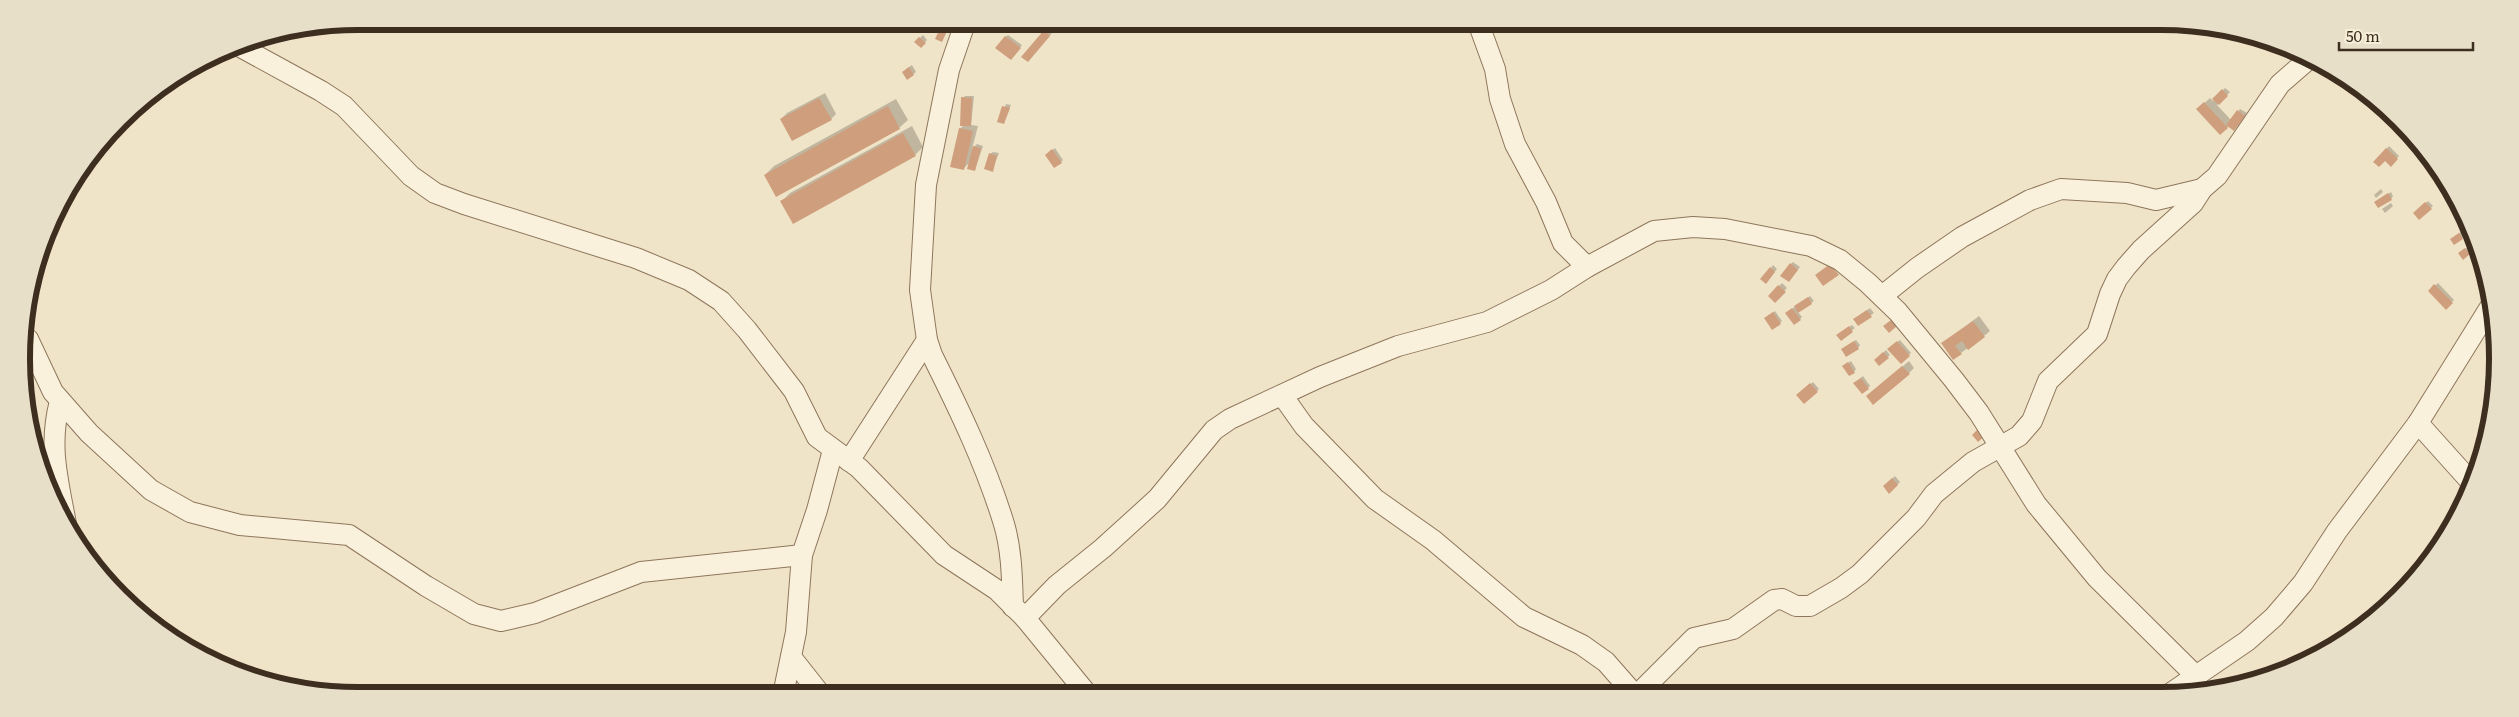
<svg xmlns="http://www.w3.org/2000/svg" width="2519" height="717" viewBox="0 0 2519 717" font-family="Literata,serif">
<rect width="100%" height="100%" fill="#f0e4c8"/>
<g fill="#0003">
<polygon points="944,24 949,27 941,41 942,27"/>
<polygon points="1047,29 1052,33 1028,61 1022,57"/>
<polygon points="923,35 927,40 921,47 916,42"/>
<polygon points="1008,35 1022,45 1014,56 1005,37"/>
<polygon points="912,65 916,72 908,78 906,69"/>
<polygon points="2225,88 2230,92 2217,105 2231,120 2240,109 2247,113 2237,127 2229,126 2220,133 2198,109 2210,98 2213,101"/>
<polygon points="825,93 836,114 831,119 781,119 787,113"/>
<polygon points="965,96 974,96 971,125 978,126 972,149 977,144 983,146 975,170 970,162 964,168 960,129 964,125 963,98"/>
<polygon points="896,99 908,120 899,128 765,175 774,166"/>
<polygon points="1006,104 1011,105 1004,122 999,121"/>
<polygon points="912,126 923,147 915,155 782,201 790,193"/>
<polygon points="2389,146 2399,156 2391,165 2385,159 2375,162"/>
<polygon points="1055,148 1063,160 1061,162 1049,153"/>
<polygon points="993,152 999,153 992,170 990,154"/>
<polygon points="2381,189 2383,192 2376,198 2374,195"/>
<polygon points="2391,192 2393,196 2391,199 2378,200"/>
<polygon points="2428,201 2433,206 2419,218 2414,213"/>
<polygon points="2391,203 2393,206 2385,213 2382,209"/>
<polygon points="2462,231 2465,236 2463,238 2454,237"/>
<polygon points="2468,247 2471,251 2463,258 2462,251"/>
<polygon points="1793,262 1800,267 1791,278 1791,264"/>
<polygon points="1773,265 1777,269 1768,280 1771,268"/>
<polygon points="1782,283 1787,288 1775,301 1769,296"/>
<polygon points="2438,283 2454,300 2446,308 2429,291"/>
<polygon points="1810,296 1814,301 1798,312 1802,317 1800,319 1789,311"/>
<polygon points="1870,308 1874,313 1858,324 1857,317"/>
<polygon points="1775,311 1782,321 1780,323 1768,316"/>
<polygon points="1979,316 1990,331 1984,336 1961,353 1943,343"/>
<polygon points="1852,325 1855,328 1841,339 1840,333"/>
<polygon points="1856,340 1860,345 1858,348 1845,347"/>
<polygon points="1900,340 1911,353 1901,362 1889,349"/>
<polygon points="1886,350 1890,355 1880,364 1876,360"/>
<polygon points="1851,361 1856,369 1854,372 1846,364"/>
<polygon points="1909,361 1914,368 1909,373 1873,391"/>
<polygon points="1863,376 1870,386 1868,388 1857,381"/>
<polygon points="1813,382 1819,389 1817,391 1800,393"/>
<polygon points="1895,476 1900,482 1890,492 1884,486"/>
</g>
<g fill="#cf9f7d">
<polygon points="927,23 936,23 930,33 923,28"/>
<polygon points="941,26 948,29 942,42 935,39"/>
<polygon points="1044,30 1050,36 1028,62 1021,57"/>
<polygon points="1005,36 1021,48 1011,60 995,48"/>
<polygon points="919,37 926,43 921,48 914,42"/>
<polygon points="909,67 914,75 907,80 902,72"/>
<polygon points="2334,71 2348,78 2343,83 2333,72"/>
<polygon points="2222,89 2228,96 2219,105 2212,99"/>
<polygon points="961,97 972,98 971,126 960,126"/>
<polygon points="819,98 832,120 792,141 780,119"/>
<polygon points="2204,102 2228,128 2220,135 2196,109"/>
<polygon points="888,106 900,129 776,197 764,175"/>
<polygon points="1002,106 1010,108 1004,124 997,122"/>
<polygon points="2237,110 2245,116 2234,131 2226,125"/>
<polygon points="959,128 973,131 964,170 950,167"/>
<polygon points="903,133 916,156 793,224 780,201"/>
<polygon points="973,146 981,148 975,171 967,169"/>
<polygon points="2386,148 2398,159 2391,167 2385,161 2379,167 2373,162"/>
<polygon points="1052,149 1062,163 1054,168 1045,155"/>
<polygon points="989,153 997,156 993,172 984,169"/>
<polygon points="2446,181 2455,198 2453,201 2439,188"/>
<polygon points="2388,193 2392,200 2378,208 2374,202"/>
<polygon points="2425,202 2432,209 2419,220 2413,213"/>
<polygon points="2459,233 2463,239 2454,245 2450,239"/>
<polygon points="2465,248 2470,254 2463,260 2458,253"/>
<polygon points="1790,263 1798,270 1789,282 1780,276"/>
<polygon points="1830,264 1839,275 1823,286 1815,275"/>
<polygon points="1770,267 1775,272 1766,284 1760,279"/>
<polygon points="2434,284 2453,303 2446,310 2428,291"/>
<polygon points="1778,285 1786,292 1775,303 1768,296"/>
<polygon points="1808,297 1812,304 1798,313 1794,306"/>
<polygon points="1792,308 1801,320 1794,325 1785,313"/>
<polygon points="1867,310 1872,317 1858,326 1853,319"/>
<polygon points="1773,312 1781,324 1772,330 1764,318"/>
<polygon points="1891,320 1897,326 1889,333 1883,326"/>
<polygon points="1973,321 1985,337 1968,350 1962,341 1955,346 1962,354 1953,360 1941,343"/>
<polygon points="1849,326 1853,332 1841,341 1836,335"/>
<polygon points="1854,341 1859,349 1846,357 1841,349"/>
<polygon points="1897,341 1910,356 1901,364 1887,349"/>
<polygon points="1883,352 1889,358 1879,366 1874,360"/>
<polygon points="1848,362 1855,373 1849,376 1842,366"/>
<polygon points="1902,366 1910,374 1873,405 1866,396"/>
<polygon points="1861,378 1869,389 1862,394 1853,383"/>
<polygon points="1810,383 1818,392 1804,404 1796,395"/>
<polygon points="1981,426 1988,433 1978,442 1972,435"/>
<polygon points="1892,478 1898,485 1889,494 1883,486"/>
</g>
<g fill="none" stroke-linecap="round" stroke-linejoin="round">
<g stroke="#8d765c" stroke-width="22">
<g id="street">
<path d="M 963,23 L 963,29 L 949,70 L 926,185 L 920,290 L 927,340 L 932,355 C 959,409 986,465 1004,524 C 1012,551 1012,580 1013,607"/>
<polyline points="1479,25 1495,69 1500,99 1515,144 1546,202 1563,243 1587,267"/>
<polyline points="237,45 321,91 344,106 411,176 435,193 464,204 636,258 689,280 721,301 747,330 794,391 817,437 859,468 944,555 997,590 1025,618 1088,695"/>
<polyline points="1882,296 1917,268 1962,237 2030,200 2061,189 2127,193 2156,200 2202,189"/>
<polyline points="28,339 53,392 89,433 151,490 190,512 240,525 349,535 426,586 474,614 501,621 535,613 641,572 802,555"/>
<polyline points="1282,395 1304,426 1375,499 1433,540 1524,617 1582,645 1606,662 1634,694"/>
<path d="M 60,401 C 48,447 58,479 66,524"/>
<polyline points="2418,423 2471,482"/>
<polyline points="849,461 927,340"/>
<polyline points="1025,618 1057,585 1103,548 1157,499 1214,430 1230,419 1320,377 1398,346 1487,322 1551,290 1587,267 1654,231 1693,227 1725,229 1811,246 1840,260 1868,283 1898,312 1954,380 1979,413 2036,504 2097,578 2197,677"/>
<polyline points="791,657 821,695"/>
<polyline points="2171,693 2247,641 2274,617 2303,583 2337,531 2418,423 2492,304"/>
<polyline points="1638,694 1694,638 1733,629 1774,600 1782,599 1796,606 1810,606 1841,588 1860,574 1916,518 1934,494 1973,462 2019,436 2032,421 2048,381 2097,334 2110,294 2117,279 2126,267 2141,250 2193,203 2202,189 2217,176 2280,84 2310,58"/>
<polyline points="783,695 796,632 802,555 817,510 833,450"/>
</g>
</g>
<use href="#street" stroke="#faf1dc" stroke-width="20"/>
</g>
<path d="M0 0H2519V717H0ZM358 30H2161A328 328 0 0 1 2489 358V359A328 328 0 0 1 2161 687H358A328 328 0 0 1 30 359V358A328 328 0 0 1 358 30Z" fill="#e8dfc9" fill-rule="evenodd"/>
<path fill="none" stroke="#3d2e20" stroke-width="6" d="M358 30H2161A328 328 0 0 1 2489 358V359A328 328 0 0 1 2161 687H358A328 328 0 0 1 30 359V358A328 328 0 0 1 358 30Z"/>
<path d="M2339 42v8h134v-8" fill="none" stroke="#3d2e20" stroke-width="2.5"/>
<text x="2346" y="42" font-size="15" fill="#3d2e20" stroke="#f7eed8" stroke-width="4" paint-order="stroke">50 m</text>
</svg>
